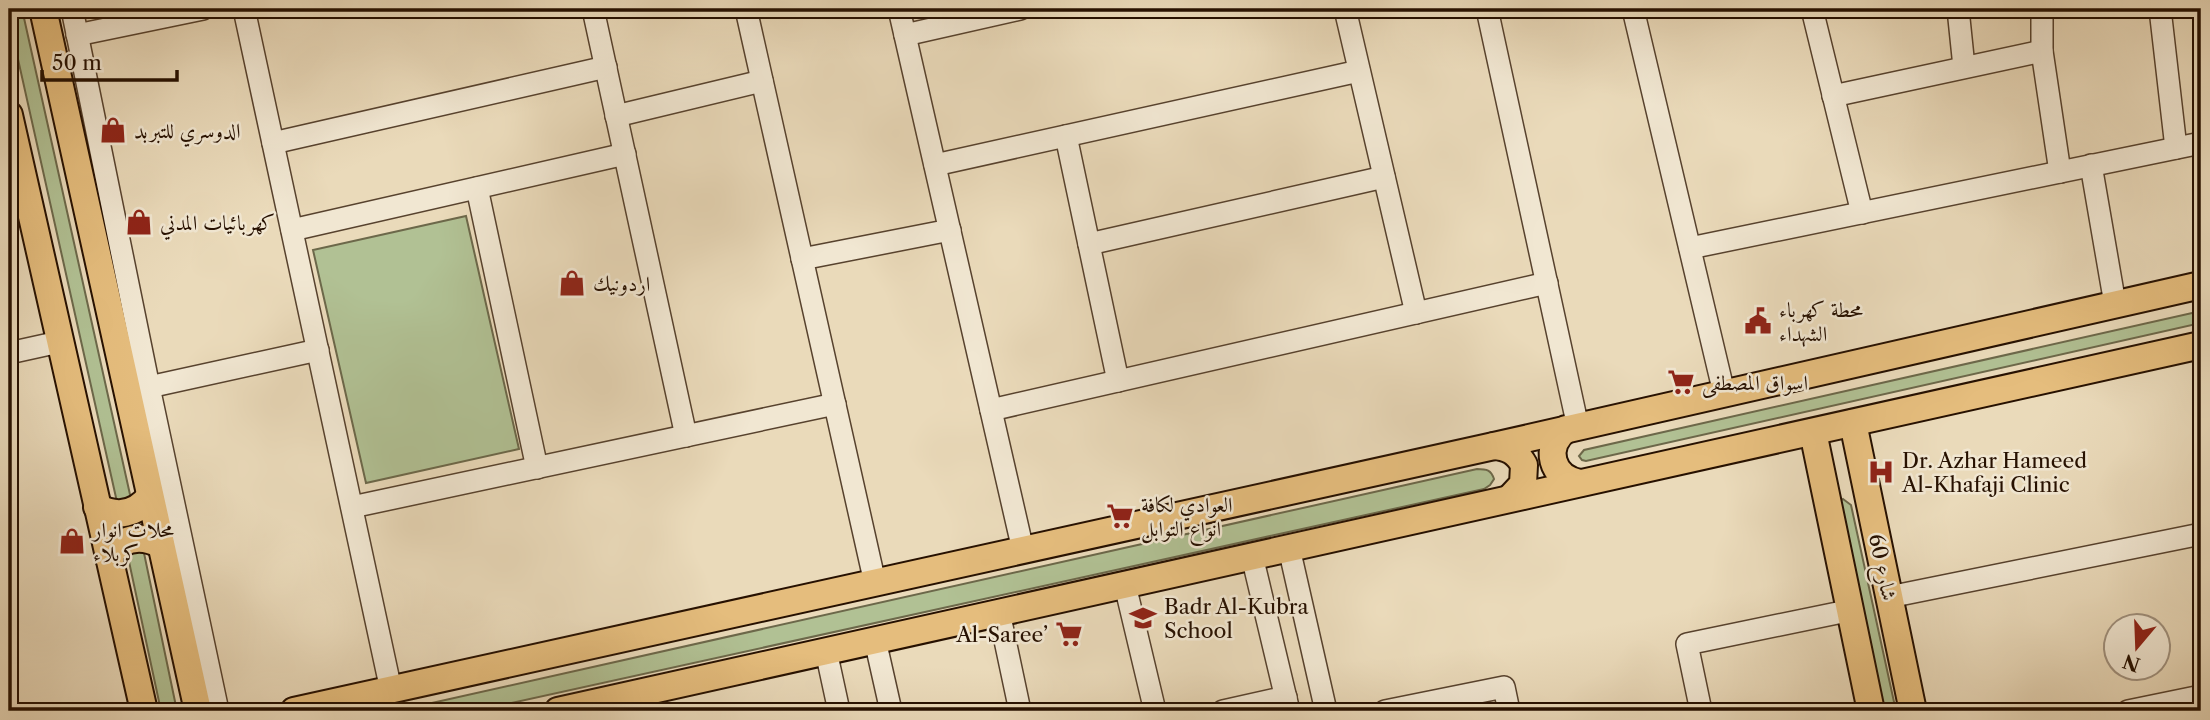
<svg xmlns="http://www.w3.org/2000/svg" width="2210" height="720" viewBox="0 0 2210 720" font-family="'Libre Caslon Text',Amiri,serif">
<rect width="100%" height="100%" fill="#eadaba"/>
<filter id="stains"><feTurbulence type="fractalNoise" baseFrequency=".00286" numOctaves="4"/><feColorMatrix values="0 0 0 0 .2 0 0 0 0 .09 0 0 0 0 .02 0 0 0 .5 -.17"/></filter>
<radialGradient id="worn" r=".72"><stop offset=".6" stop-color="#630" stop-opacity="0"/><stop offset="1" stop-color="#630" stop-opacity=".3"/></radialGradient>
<g fill="#b1c194" stroke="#6c684a" stroke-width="2">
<polygon points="9,9 22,9 131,499 117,502 9,19"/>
<polygon points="466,216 519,449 366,483 313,250"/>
<polygon points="2201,311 2201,323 1586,461 1582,460 1579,456 1584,450"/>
<path d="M 1477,469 C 1487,469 1491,470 1494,479 L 1490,485 L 1484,489 L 475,711 L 396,711 Z"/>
<polygon points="1843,499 1851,505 1896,711 1882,711 1840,501"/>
<polygon points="142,548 144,553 177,711 161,711 128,557 128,553"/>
</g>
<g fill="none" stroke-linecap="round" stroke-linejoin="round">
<g stroke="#57422e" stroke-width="24">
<g id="minor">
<polyline points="72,9 149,387 318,350"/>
<polyline points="244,9 391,690"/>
<polyline points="593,9 686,436"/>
<polyline points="746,9 875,583"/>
<polyline points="899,9 1023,550"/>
<polyline points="1345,9 1416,313"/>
<polyline points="1487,9 1578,427"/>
<polyline points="1633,9 1724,393"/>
<polyline points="1812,9 1862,213"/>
<polyline points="1958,9 1964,67"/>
<polyline points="2042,9 2042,51 2060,172"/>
<polyline points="2160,9 2176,148"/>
<polyline points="77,35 203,9"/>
<polyline points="905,35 1020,9"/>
<polyline points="1833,96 2042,51"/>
<polyline points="616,116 762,81"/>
<polyline points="1066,136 1118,381"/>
<polyline points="273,143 606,67"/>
<polyline points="935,165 1359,71"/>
<polyline points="2091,165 2115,304"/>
<polyline points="477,188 537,468"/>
<polyline points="9,205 27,201"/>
<polyline points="292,230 625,154"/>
<polyline points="1089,244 1384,177"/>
<polyline points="1690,248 2201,143"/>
<polyline points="802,259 950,230"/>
<polyline points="9,353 59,342"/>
<polyline points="149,387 218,711"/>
<polyline points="991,410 1547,283"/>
<polyline points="352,507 835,404"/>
<polyline points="1289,548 1326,711"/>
<polyline points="1252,556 1289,711"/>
<polyline points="1125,585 1155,711"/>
<polyline points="1889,597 2201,534"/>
<polyline points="999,612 1020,711"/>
<polyline points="875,640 891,711"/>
<polyline points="826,651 839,711"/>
<polyline points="1223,711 1286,697"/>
<polyline points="1385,711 1504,687 1509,711"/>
<polyline points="1701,711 1687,644 1852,610"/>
<polyline points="2128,711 2201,696"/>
</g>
</g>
<g stroke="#261000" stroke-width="30">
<g id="major">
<polyline points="43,9 198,711"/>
<polyline points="9,115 144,711"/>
<polyline points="1853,423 1913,711"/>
<path d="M 1566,429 C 1543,447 1551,478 1580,483"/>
<polyline points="1813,432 1871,711"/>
<path d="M 1494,446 C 1508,447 1517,452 1524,465 L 1523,484 L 1510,498"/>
<path d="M 97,507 C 117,518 136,515 150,496"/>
<path d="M 108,556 C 122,537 141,534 161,545"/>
<polyline points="294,711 1494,446 2201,285"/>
<polyline points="558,711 2201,345"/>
</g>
</g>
<use href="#minor" stroke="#f1e7d2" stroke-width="21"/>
<use href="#major" stroke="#e5bd7d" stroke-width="26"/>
</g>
<defs>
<g id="shop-bare" transform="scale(2.1)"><path d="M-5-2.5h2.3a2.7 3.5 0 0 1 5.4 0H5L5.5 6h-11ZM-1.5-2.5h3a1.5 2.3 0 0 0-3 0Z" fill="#8f2418" stroke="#f1e7d2" stroke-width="2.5" paint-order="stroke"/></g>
<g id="civic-bare" transform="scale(2.1)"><path d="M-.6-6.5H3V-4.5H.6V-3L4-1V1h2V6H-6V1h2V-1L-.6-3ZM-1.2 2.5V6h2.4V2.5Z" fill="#8f2418" stroke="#f1e7d2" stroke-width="2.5" paint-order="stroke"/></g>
<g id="supermarket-bare" transform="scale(2.1)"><path d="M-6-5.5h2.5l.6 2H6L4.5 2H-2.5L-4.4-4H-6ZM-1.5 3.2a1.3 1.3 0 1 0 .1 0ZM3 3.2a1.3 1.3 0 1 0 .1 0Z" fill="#8f2418" stroke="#f1e7d2" stroke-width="2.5" paint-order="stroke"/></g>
<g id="hospital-bare" transform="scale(2.1)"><path d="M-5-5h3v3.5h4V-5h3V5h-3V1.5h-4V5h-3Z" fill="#8f2418" stroke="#f1e7d2" stroke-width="2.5" paint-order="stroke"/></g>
<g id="school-bare" transform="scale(2.1)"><path d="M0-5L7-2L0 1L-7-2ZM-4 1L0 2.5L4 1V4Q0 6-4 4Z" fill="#8f2418" stroke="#f1e7d2" stroke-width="2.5" paint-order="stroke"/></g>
</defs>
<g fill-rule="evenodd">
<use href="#shop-bare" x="113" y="130"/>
<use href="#shop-bare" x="139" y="222"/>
<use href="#shop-bare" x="572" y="283"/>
<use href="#civic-bare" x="1758" y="321"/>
<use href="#supermarket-bare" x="1681" y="382"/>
<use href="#hospital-bare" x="1881" y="472"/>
<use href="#supermarket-bare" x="1120" y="516"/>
<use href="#shop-bare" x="72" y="541"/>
<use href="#school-bare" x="1143" y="618"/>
<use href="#supermarket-bare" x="1069" y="634"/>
</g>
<g text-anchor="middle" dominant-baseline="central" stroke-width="5" stroke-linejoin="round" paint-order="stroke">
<g font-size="21" fill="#261000" stroke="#f1e7d2" text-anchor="start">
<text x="134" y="130">الدوسري للتبربد</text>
<text x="160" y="222">كهربائيات المدني</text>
<text x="593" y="283">اردونيك</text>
<text x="1779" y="309">محطة كهرباء<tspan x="1779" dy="24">الشهداء</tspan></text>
<text x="1702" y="382">اسواق المصطفى</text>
<text x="1902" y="460">Dr. Azhar Hameed<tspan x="1902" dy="24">Al-Khafaji Clinic</tspan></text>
<text x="1141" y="504">العوادي لكافة<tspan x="1141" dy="24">انواع التوابل</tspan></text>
<text x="93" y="529">محلات انوار<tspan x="93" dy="24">كربلاء</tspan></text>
<text x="1164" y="606">Badr Al-Kubra<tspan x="1164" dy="24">School</tspan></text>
<text x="1048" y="634" text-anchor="end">Al-Saree’</text>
</g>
<g font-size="21" fill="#261000" stroke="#f1e7d2">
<text transform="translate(1883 567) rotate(78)">شارع 60</text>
</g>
</g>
<rect width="2210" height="720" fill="none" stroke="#eadaba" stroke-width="35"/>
<rect x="10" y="10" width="2189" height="699" fill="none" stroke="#261000" stroke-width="3.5"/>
<rect x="18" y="18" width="2175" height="685" fill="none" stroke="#261000" stroke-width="2"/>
<g transform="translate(2137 647) rotate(199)"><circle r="33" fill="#f1e7d2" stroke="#a0917e" stroke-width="2"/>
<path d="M0-5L12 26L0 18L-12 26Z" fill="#8f2418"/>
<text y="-10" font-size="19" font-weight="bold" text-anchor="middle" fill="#261000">N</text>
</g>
<path d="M42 70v10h135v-10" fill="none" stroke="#261000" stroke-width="3.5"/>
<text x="52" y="70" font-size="21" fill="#261000" stroke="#f1e7d2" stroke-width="5" paint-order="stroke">50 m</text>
<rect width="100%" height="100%" filter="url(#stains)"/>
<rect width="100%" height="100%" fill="url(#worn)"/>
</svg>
